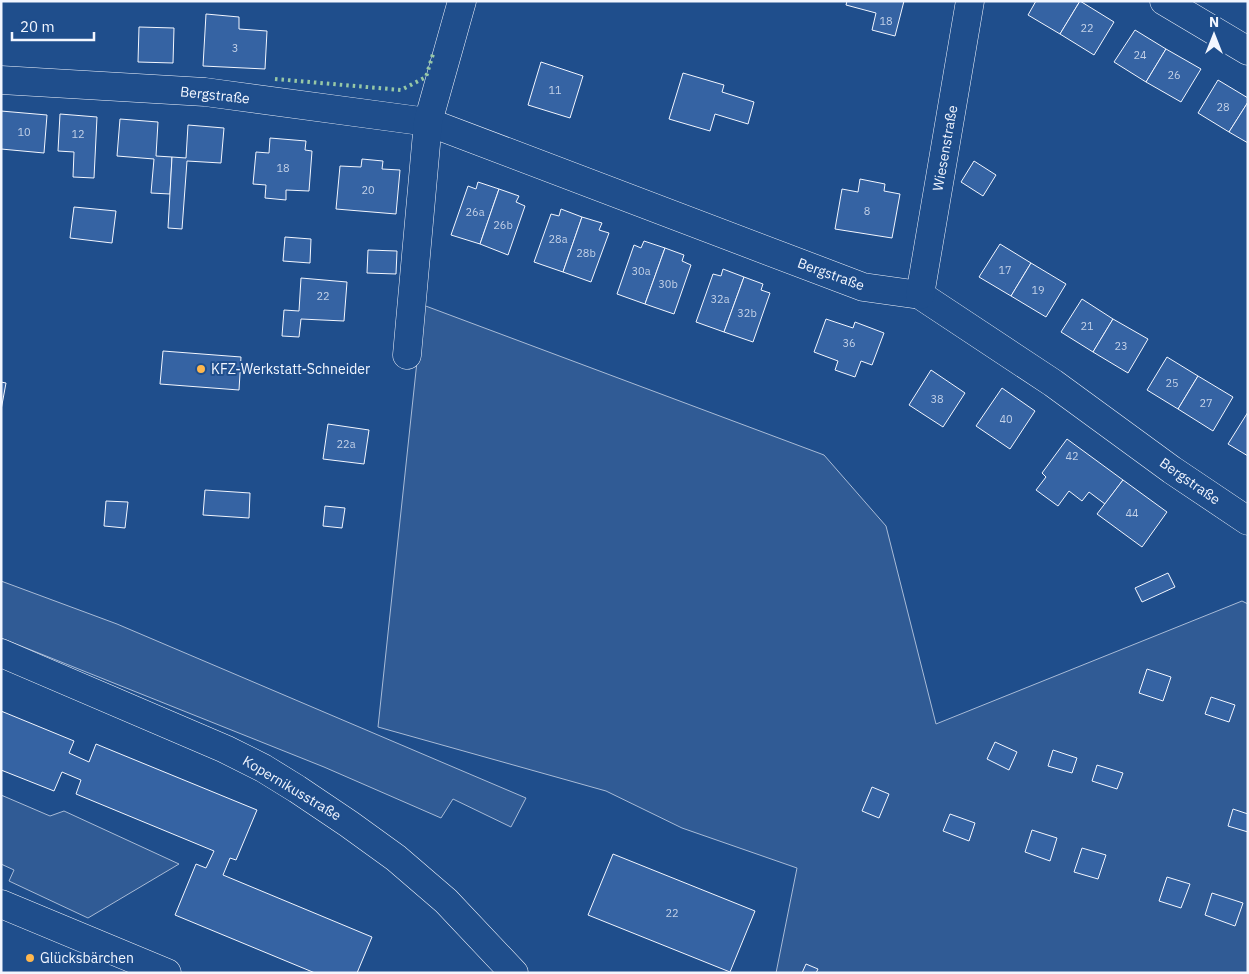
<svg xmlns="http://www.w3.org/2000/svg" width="1249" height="974" viewBox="0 0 1249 974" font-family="'IBM Plex Sans',sans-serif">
<rect width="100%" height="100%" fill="#1f4e8c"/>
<g fill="#305b95" stroke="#a8bbd7">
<polygon points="423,305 824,455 886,526 936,724 1242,601 1248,604 1248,973 776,973 797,868 682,828 606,791 378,727"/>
<polygon points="1,581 117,624 526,798 511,827 453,799 441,818 324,767 1,638"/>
<polygon points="1,795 50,816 64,811 179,864 88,918 9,881 14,870 1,864"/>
</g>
<g fill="#3563a3" stroke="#f2f6ff">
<polygon points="847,1 904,1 895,36 872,30 876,13 846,5"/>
<polygon points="1036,1 1080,1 1060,34 1028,15"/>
<polygon points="1080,1 1114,22 1094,55 1060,34"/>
<polygon points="206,14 239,17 239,29 267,31 265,69 203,66"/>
<polygon points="139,27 174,28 173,63 138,62"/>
<polygon points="1135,30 1166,49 1146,82 1114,62"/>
<polygon points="1166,49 1201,69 1181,102 1146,82"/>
<polygon points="541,62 583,76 570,118 528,105"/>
<polygon points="683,73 724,85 722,92 754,102 748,124 715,114 710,131 669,119"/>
<polygon points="1218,80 1248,98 1248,102 1229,132 1198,113"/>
<polygon points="1248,102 1248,143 1229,132"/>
<polygon points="1,111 47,115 44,153 1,149"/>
<polygon points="60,114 97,117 94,178 73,177 74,152 58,151"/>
<polygon points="120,119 158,122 156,156 172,157 170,194 151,193 154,159 117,156"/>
<polygon points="188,125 224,128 221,163 187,161 182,229 168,228 172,157 186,158"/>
<polygon points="270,138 306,141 305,150 312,151 309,191 286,190 286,200 265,198 266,185 253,184 256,152 269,153"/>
<polygon points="362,159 383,161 382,169 400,170 396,214 336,209 340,166 361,167"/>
<polygon points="974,161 996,175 983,196 961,182"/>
<polygon points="860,179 885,184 884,191 900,194 892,238 835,229 842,189 858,192"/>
<polygon points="478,182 499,189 480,244 451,235 468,186 476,189"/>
<polygon points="499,189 519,196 516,202 525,206 508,255 480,244"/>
<polygon points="74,207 116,211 112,243 70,238"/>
<polygon points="561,209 582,217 563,272 534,262 551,214 559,216"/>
<polygon points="582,217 602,223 599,230 609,233 591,282 563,272"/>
<polygon points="285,237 311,239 310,263 283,261"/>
<polygon points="644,241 665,248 645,304 617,294 634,245 641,248"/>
<polygon points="1000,244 1031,263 1011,296 979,277"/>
<polygon points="665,248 684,255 682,261 691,265 674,314 645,304"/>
<polygon points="368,250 397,251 396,274 367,273"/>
<polygon points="1031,263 1066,284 1046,317 1011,296"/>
<polygon points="723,269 744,277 724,332 696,322 713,274 721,276"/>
<polygon points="744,277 763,284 761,290 770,293 753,342 724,332"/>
<polygon points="301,278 347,282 344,321 301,319 299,337 282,336 284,310 299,311"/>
<polygon points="1082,299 1113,319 1093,352 1061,332"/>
<polygon points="826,319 853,328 855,322 884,333 872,365 861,361 855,377 835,370 838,361 814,352"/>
<polygon points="1113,319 1148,339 1128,373 1093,352"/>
<polygon points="163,351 241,357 239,390 160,384"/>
<polygon points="1167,357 1198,376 1178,409 1147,390"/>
<polygon points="931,370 965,393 943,427 909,405"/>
<polygon points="1198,376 1233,397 1213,431 1178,409"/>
<polygon points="1,382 6,383 1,410"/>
<polygon points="1002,388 1035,411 1010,449 976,426"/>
<polygon points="1248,412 1248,456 1228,444"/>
<polygon points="328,424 369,430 364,464 323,459"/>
<polygon points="1067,439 1123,480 1105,504 1089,492 1082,501 1069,491 1058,506 1036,490 1046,477 1042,473"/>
<polygon points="1123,480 1167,512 1142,547 1097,514"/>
<polygon points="205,490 250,493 249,518 203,515"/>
<polygon points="106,501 128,502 125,528 104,526"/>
<polygon points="325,506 345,508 342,528 323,526"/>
<polygon points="1168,573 1175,587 1142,602 1135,588"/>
<polygon points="1147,669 1171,677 1163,701 1139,693"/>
<polygon points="1211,697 1235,705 1229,722 1205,714"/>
<polygon points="1,711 74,741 69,753 89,762 96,744 257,810 236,860 230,858 223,875 372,937 357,973 315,973 175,915 196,864 206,868 214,851 76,794 81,780 62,772 54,791 1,770"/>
<polygon points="995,742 1017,752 1009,770 987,759"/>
<polygon points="1053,750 1077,758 1072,773 1048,766"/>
<polygon points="1097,765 1123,773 1117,789 1092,781"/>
<polygon points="872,787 889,794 879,818 862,811"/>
<polygon points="1233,809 1248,814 1248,832 1228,826"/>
<polygon points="950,814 975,823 969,841 943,831"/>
<polygon points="1032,830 1057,838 1050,861 1025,852"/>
<polygon points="1082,848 1106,855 1098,879 1074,872"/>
<polygon points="613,854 755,911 730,972 588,915"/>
<polygon points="1167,877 1190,884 1181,908 1159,901"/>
<polygon points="1212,893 1243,903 1235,926 1205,915"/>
<polygon points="806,964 818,969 816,973 802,973"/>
</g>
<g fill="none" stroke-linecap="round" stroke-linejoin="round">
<g stroke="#f2f6ff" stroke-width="29">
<g id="minor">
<polyline points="1164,1 1248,51"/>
<polyline points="1,80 205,92 428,122 863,287 920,295 1053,383 1172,470 1248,521"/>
<polyline points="920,295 970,1"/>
<polyline points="407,355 428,122 462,1"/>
<polyline points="1,653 225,749 263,768 297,789 349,824 396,858 446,901 514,973"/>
<polyline points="1,904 167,973"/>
</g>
</g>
<use href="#minor" stroke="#1f4e8c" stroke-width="28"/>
<polyline stroke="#97c8a6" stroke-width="4" stroke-dasharray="2.5 4" stroke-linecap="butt" points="275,79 401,90 426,77 433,54"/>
</g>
<g fill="#ffb74d" stroke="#1f4e8c" stroke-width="2">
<circle cx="201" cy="369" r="5"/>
<circle cx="30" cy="958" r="5"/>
</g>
<g text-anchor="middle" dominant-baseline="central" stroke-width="4" stroke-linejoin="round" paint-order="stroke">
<g font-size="11" fill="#c3d1e8">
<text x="886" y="21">18</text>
<text x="1087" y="28">22</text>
<text x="235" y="48">3</text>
<text x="1140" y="55">24</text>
<text x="1174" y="75">26</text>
<text x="555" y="90">11</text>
<text x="1223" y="107">28</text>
<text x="24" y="132">10</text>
<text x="78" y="134">12</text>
<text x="283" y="168">18</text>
<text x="368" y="190">20</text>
<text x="867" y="211">8</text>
<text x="475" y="212">26a</text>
<text x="503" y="225">26b</text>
<text x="558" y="239">28a</text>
<text x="586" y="253">28b</text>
<text x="1005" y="270">17</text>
<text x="641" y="271">30a</text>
<text x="668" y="284">30b</text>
<text x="1038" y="290">19</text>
<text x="323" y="296">22</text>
<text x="720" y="299">32a</text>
<text x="747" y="313">32b</text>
<text x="1087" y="326">21</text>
<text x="849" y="343">36</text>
<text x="1121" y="346">23</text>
<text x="1172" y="383">25</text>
<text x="937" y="399">38</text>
<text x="1206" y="403">27</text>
<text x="1006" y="419">40</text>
<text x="346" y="444">22a</text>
<text x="1072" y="456">42</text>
<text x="1132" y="513">44</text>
<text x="672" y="913">22</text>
</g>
<g font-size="14" fill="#f2f6ff" stroke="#1f4e8c">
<text transform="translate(215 95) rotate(6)">Bergstraße</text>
<text transform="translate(945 148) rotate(-80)">Wiesenstraße</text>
<text transform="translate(831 274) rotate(20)">Bergstraße</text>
<text transform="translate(1190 481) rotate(35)">Bergstraße</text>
<text transform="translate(292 788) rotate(31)">Kopernikusstraße</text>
</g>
<g font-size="14" fill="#f2f6ff" stroke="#1f4e8c" text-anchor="start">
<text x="211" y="369">KFZ-Werkstatt-Schneider</text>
<text x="40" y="958">Glücksbärchen</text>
</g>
</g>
<rect width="1249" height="974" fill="none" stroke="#f2f6ff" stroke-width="5"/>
<g transform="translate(1214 35)" stroke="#1f4e8c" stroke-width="4" paint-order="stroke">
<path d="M0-4L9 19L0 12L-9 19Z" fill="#f2f6ff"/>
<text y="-8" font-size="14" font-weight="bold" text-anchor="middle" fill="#f2f6ff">N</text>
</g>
<path d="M12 32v8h82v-8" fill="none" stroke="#f2f6ff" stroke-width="2.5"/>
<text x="20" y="32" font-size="15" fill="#f2f6ff" stroke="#1f4e8c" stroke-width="4" paint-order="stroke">20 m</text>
</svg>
